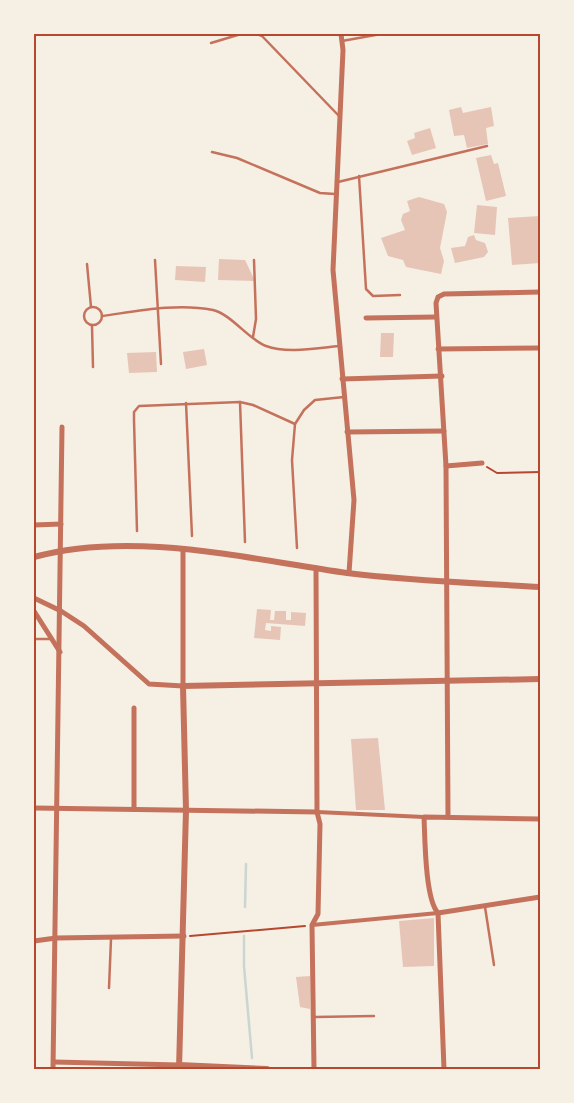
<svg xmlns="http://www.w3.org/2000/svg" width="574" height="1103" viewBox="0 0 574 1103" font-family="Ubuntu,sans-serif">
<rect width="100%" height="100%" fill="#f6efe4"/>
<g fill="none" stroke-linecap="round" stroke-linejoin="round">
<g stroke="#c9d6d2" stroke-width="2.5">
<polyline points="245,907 246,864"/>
<polyline points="244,936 244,966 252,1058"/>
</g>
</g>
<g fill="#e6c5b7">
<polygon points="461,107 463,113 491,107 494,126 486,128 488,144 467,148 464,135 454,136 449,110"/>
<polygon points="430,128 436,148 412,155 407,141 415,138 414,133"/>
<polygon points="491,155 494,164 498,163 506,196 486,201 476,158"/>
<polygon points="419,197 444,204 447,212 440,248 444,261 441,274 406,267 403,260 388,256 381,238 405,230 401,220 403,214 410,211 407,201"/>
<polygon points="477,205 497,207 495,235 474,233"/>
<polygon points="540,216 540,263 512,265 508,218"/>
<polygon points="474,235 476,240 485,243 488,252 484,257 455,263 451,248 465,246 468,237"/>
<polygon points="219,259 245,260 255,281 218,280"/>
<polygon points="176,266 206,267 205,282 175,280"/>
<polygon points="381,333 394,333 393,357 380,357"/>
<polygon points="204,349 207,365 186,369 183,352"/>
<polygon points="156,352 157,372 129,373 127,353"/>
<polygon points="257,609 271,610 270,620 274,620 275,611 286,611 286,620 291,620 291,612 306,613 305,626 266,623 265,630 271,631 271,626 281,627 280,640 254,638"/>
<polygon points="378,738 385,810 356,810 351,739"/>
<polygon points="434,918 434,966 403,967 399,921"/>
<polygon points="310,976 310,1009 300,1007 296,977"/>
</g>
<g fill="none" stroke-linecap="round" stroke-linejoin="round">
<g stroke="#b5482f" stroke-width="2">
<polyline points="487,467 497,473 540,472"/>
<polyline points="190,936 305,926"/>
</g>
<g stroke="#c5725c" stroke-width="2.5">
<polyline points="257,34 262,36 339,116"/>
<polyline points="342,41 381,34"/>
<polyline points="211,43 241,34"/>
<polyline points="212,152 237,158 320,193 335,194"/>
<polyline points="359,176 366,289 373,296 400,295"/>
<polyline points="338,182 487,146"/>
<polyline points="155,260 161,364"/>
<polyline points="87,264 91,307"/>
<circle cx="93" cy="316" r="9"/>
<path d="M 102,316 C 138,311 177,303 213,310 C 231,314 249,340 266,346 C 287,354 317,348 339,346"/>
<polyline points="92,326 93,367"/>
<polyline points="253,337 256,319 254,260"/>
<polyline points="240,402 245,542"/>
<polyline points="186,403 192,536"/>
<polyline points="137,531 134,420 134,412 139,406 240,402 253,405 295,424"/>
<polyline points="297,548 292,460 295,424 304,410 315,400 344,397"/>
<polyline points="34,639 50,639"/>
<polyline points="485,907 494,965"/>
<polyline points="109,988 111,939"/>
<polyline points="315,1017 374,1016"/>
</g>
<g stroke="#c5725c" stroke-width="4">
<polyline points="317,812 424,817"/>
<polyline points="312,925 438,913"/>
</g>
<g stroke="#c5725c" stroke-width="5">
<polyline points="341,34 343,50 333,270 354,500 349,573"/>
<polyline points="366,318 436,317"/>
<polyline points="438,349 540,348"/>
<polyline points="342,379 442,376"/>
<polyline points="347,432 444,431"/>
<polyline points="446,466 482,463"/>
<polyline points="34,525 61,524"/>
<polyline points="34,598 61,611 84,626 149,684 183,686 183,549"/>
<polyline points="34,611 60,652"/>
<polyline points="34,808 317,812"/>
<polyline points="134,809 134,708"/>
<polyline points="448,817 446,466 436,303 438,297 444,294 540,292"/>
<polyline points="438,913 540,897"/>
<polyline points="34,941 56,938 184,936"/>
<polyline points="54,1062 179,1065"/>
<polyline points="53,1069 62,427"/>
<polyline points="314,1069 312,925 318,914 320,824 317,812 316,568"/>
<path d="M 444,1069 L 438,913 C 425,899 425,838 424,817 L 540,819"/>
</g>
<g stroke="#c5725c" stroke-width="6">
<path d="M 34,557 C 133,530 247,559 347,573 C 411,581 476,583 540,587"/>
<polyline points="179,1065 267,1069"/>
<polyline points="179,1069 186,810 183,686 540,679"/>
</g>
</g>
<rect width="574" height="1103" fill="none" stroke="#f6efe4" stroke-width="70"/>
<rect x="35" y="35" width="504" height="1033" fill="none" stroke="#b5482f" stroke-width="2"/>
</svg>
